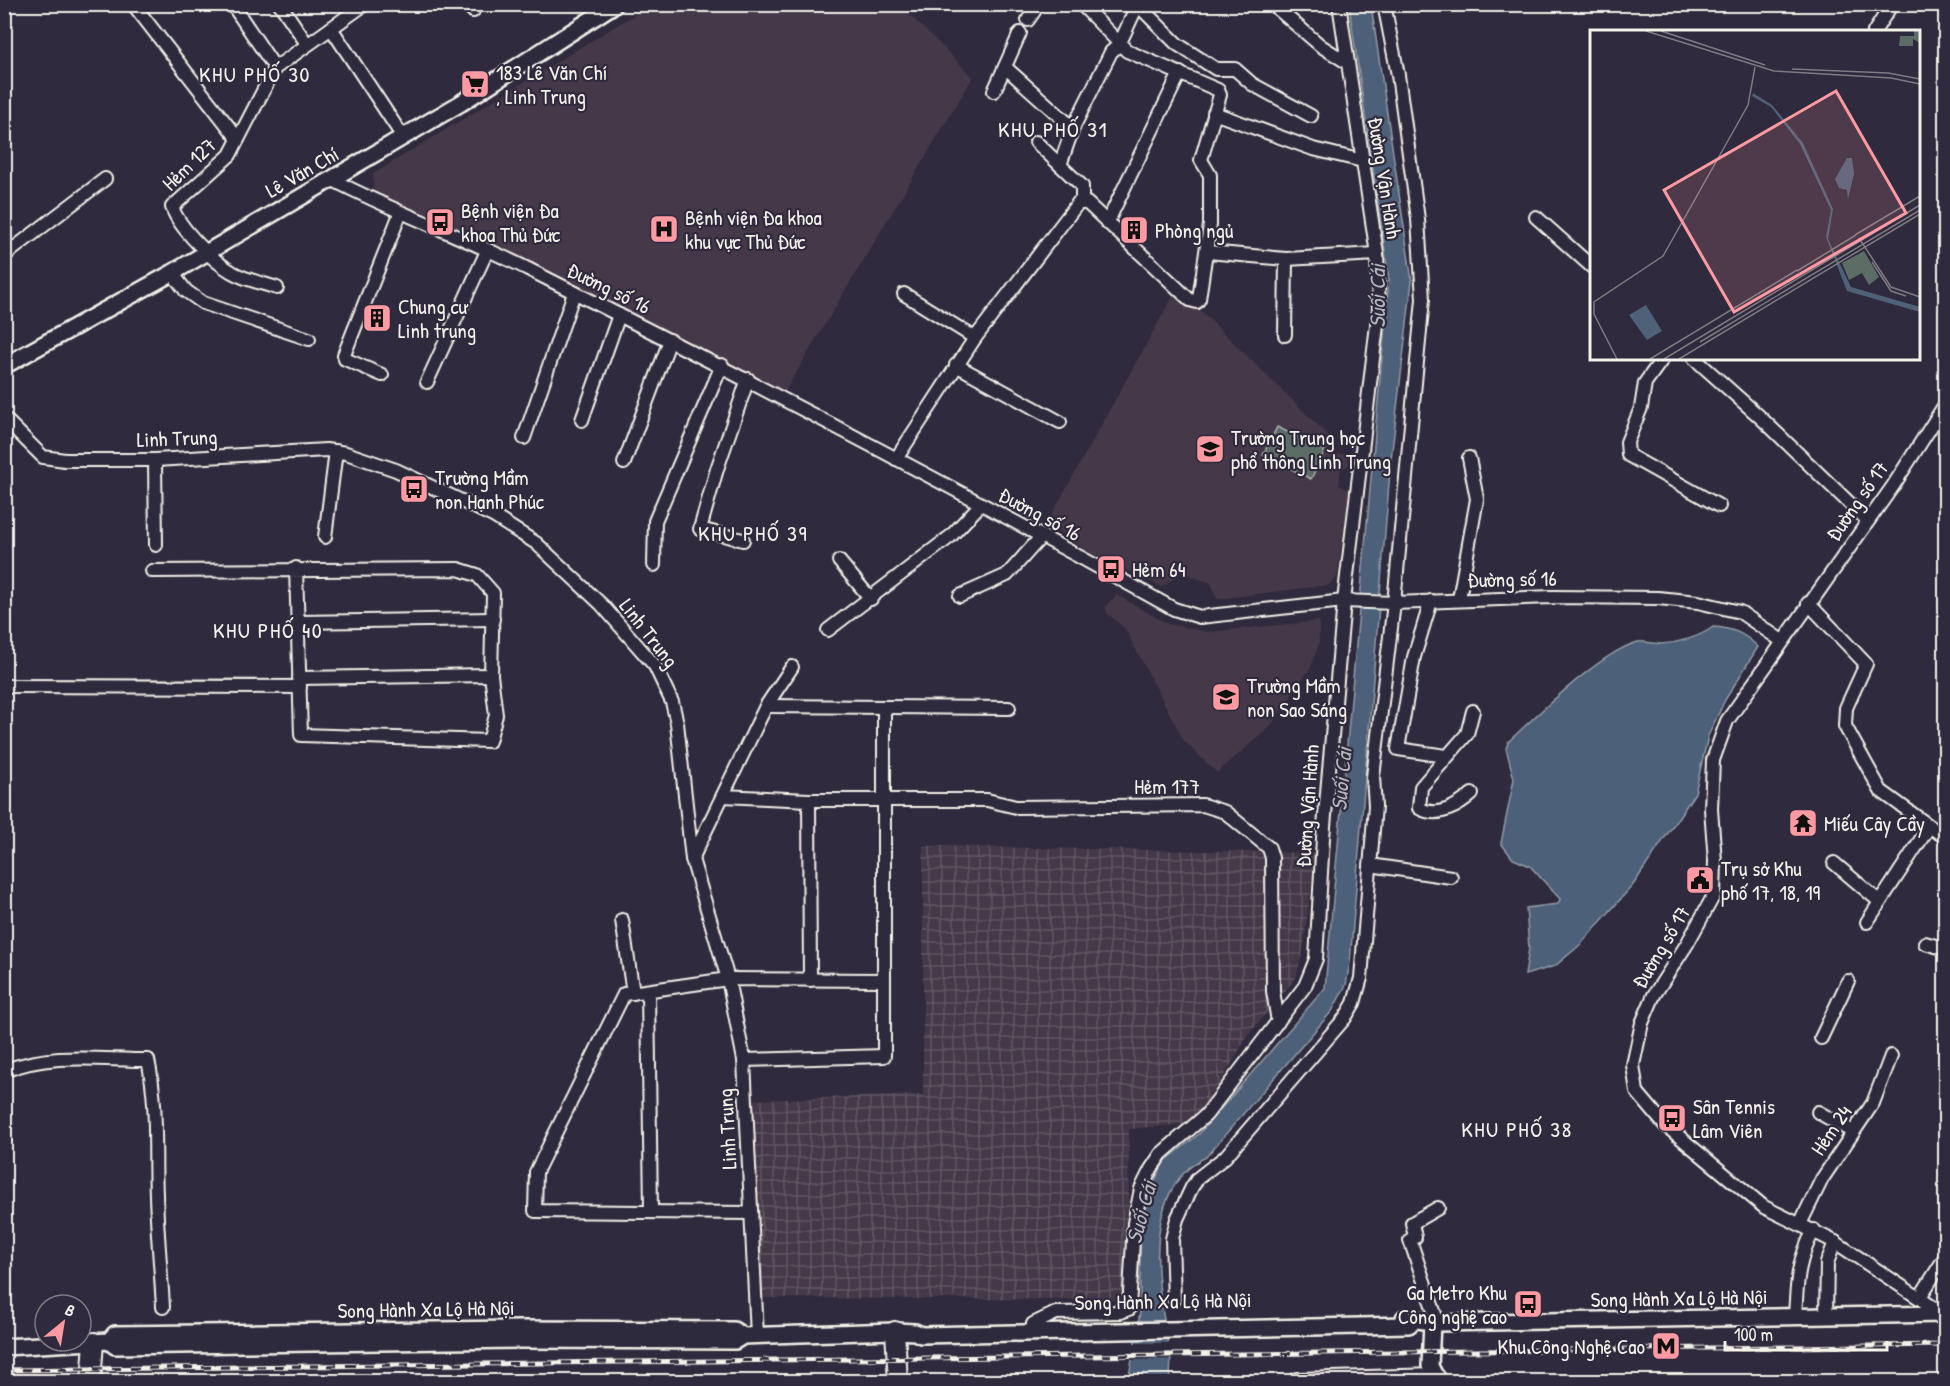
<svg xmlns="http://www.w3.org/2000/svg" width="1950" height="1386" viewBox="0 0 1950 1386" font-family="'Patrick Hand',sans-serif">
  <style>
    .built { fill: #443948 }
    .industrial { fill: url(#industrial-grid) }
    .garden { fill: #5c6d65; stroke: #a8afa6; stroke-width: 1.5 }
    .water { fill: #4e6179; stroke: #909ba5; stroke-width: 1.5 }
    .pier { fill: #2f2a3d }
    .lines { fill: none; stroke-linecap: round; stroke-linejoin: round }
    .minor-casing { stroke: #f4f1e8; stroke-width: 16 }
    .major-casing { stroke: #f4f1e8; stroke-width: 20 }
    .highway-casing { stroke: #f4f1e8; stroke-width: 22 }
    .minor { stroke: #2f2a3d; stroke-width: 12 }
    .major { stroke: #2f2a3d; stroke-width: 15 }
    .highway { stroke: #2f2a3d; stroke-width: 18 }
    .rail-casing { stroke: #f4f1e8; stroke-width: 5 }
    .rail { stroke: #2f2a3d; stroke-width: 3; stroke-dasharray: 9; stroke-linecap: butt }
    .labels { text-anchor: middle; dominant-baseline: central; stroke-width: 4.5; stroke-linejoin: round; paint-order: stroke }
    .poi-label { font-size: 21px; fill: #f4f1e8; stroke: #2f2a3d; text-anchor: start }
    .street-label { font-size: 21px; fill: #f4f1e8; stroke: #2f2a3d }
    .neighbourhood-label { font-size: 22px; letter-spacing: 1.5px; fill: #f4f1e8; stroke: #2f2a3d }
    .water-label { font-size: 22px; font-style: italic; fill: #b2b7bc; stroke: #2f2a3d }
    .inset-road { fill: none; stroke: #7e7a81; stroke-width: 1.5 }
    .view { fill: #ff9aa2; fill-opacity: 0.15; stroke: #ff9aa2; stroke-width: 3 }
    .inset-edge { fill: none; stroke: #f4f1e8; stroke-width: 3 }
  </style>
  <defs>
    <pattern id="industrial-grid" width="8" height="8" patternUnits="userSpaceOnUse" patternTransform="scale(1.5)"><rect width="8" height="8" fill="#443948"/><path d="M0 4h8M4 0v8" fill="none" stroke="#605662"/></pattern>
  </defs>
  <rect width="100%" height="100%" fill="#2f2a3d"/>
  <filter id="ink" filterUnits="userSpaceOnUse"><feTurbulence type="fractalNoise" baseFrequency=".0167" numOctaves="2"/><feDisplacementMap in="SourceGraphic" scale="12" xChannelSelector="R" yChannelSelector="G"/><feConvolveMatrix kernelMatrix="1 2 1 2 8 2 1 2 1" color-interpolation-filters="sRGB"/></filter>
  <g filter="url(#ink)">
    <!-- built -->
    <g class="built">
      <polygon points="650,5 900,5 973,77 784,393 374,196 373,174"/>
      <polygon points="1174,294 1199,309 1330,437 1328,445 1335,454 1348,454 1349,465 1341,469 1339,485 1349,490 1337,577 1329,585 1217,599 1211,583 1181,573 1162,587 1088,552 1047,523"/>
      <polygon points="1117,595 1168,624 1208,632 1319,621 1319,643 1311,667 1270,727 1217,773 1184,741 1125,629 1107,613 1105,606"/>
    </g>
    <!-- industrial -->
    <polygon class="industrial" points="923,846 1315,853 1303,951 1296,978 1248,1035 1197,1123 1129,1129 1128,1300 761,1298 753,1100 923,1095"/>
    <!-- garden -->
    <polygon class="garden" points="1277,427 1325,450 1311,479 1263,455"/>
    <!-- water -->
    <g class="water">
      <path d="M1349,5h22l41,276 -21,178 -41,503 -4,23 -14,26 -126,146c-56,27 -52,104 -43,157 4,23 11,44 6,67l-41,1 12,-70v-84l8,-31 10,-23 6,-12 35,-28 126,-146 64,-709z"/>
      <path d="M1713,627c19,1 31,6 45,20l-33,53 -17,36 -13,57 -62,92 -53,60 -25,21 -30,9 4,-27 -3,-40 32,-4 2,-5 -30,-33 -17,-7 -12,-16 13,-64 -8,-31 3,-7c28,-26 93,-90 129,-99 7,-1 15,2 23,2 17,-1 39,-7 52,-17z"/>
    </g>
    <!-- pier -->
    <polygon class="pier" points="1130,1343 1171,1343 1175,1359 1127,1360"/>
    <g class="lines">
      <!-- minor casing -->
      <g class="minor-casing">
        <g id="minor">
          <polyline points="133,4 238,139"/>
          <polyline points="232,4 275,68"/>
          <polyline points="280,4 307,44"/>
          <polyline points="468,4 473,11"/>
          <polyline points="1272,4 1321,46 1348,63"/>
          <polyline points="1138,5 1177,44 1216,69 1235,69 1252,84 1311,116"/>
          <polyline points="1028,20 1039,4"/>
          <polyline points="331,28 403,137"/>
          <polyline points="1874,32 1892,4"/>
          <polyline points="1005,67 1073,128"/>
          <polyline points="994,91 1020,33"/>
          <polyline points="1214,113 1313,149 1363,161"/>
          <polyline points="1036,142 1060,165"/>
          <path d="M331,179c65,34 134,58 199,91 217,109 432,221 644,339l26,8 144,-16 50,2 158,-6 106,1 40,4 42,10 42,29"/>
          <polyline points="1082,202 1082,186 1060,165 1073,128 1111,52 1119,45 1138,4"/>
          <polyline points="1536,217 1592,267"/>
          <polyline points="1107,223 1180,73"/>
          <polyline points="1208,252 1286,259 1377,254"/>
          <polyline points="4,256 105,179"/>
          <polyline points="172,273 186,291 203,303 309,339"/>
          <path d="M277,288c-14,-5 -32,-8 -45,-16 -19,-11 -53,-44 -60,-65l58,-52 45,-87 90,-64"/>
          <polyline points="904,294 975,338"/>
          <polyline points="1285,335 1286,259"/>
          <polyline points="1663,358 1645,383 1641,408 1627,442 1628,455 1719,506"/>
          <polyline points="1694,358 1760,417 1868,521"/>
          <polyline points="956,365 1060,422"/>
          <polyline points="382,375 345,359 344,355 400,214"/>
          <polyline points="427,382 487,251"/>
          <polyline points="4,418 43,457 65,460 155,460 326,450 346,453 396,470 493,516 536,543 602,605 655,666 672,702 677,723 692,859 728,979 744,1060 757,1336"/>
          <polyline points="582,420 619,315"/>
          <polyline points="524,438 574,293"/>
          <polyline points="896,459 975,338 1078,203 1087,203 1190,300 1197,302 1199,299 1210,225 1210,175 1201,160 1220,95 1218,90 1127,51 1081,4"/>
          <polyline points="155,460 156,545"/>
          <polyline points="624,463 670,340"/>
          <polyline points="325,537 336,451"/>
          <polyline points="743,540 700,529 717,469 748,379"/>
          <polyline points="839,561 871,599"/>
          <polyline points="654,565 655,521 722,365"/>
          <polyline points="152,571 458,569 477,575 493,593 491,675 496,715 489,741 301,735 296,568"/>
          <polyline points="960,596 1007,575 1041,537"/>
          <polyline points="1459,599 1477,499 1469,458"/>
          <polyline points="1431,601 1414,657 1398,749 1446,756"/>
          <polyline points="1808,603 1866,664 1846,708 1845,726 1881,791 1946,838"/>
          <polyline points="298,622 493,619"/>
          <polyline points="828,630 951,536 981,504"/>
          <polyline points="299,678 491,675"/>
          <polyline points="4,686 300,687"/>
          <polyline points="766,706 1009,708"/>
          <path d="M1472,794c-13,12 -35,25 -53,14l2,-21 46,-53 6,-23"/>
          <polyline points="723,796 809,800 987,800 1016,807 1203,805 1225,812 1269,848 1272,858 1273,991 1278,1022"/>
          <polyline points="809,800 810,980"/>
          <polyline points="692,859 766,706 792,667"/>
          <polyline points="1834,863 1880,902"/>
          <polyline points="1370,865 1451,877"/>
          <polyline points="622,920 633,993"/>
          <polyline points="1867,922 1929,827"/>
          <polyline points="1925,943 1946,949"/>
          <polyline points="648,991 651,1211"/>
          <polyline points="1821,1038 1848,981"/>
          <polyline points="744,1060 884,1056 884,709"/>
          <path d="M4,1071c47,-19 95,-11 144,-11 10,45 6,89 8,135 1,37 5,75 7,112"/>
          <polyline points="1818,1112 1853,1132"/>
          <polyline points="1438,1208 1412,1223 1415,1237 1410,1240 1438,1323"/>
          <polyline points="751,1213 535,1211 536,1172 624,994 728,979 883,980"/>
          <polyline points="1800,1224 1822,1179 1873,1103 1891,1056"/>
          <polyline points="1920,1297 1946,1256"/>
          <polyline points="1174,1300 1172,1239 1177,1219 1192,1187 1198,1178 1225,1157 1345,1018 1354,1003 1361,978 1375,806 1373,777 1394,603 1423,299 1418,219 1398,75 1384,4"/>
          <polyline points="1943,1314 1835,1242 1764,1207 1664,1124 1637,1092 1633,1065 1642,1023 1654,995 1687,944 1714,895 1715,861 1711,809 1713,760 1727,721 1893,486 1946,403"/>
          <polyline points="1826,1316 1827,1263 1835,1242"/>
          <path d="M1795,1317c2,-35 2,-56 19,-87"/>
          <polyline points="1033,1324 1056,1313 1121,1312 1129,1309 1134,1223 1141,1189 1151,1169 1161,1154 1206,1115 1305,986 1316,959 1323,838 1344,601 1379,308 1377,254 1339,4"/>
        </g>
      </g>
      <!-- major casing -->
      <g class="major-casing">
        <g id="major">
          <polyline points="4,366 172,273 461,103 615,4"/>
          <polyline points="1404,1318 1438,1323 1946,1314"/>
          <polyline points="1432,1323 1430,1366 1438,1382"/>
          <polyline points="109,1341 115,1346 520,1340 735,1341 743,1336 895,1331 915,1332 921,1335 1409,1325 1413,1321"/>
          <polyline points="4,1347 109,1341 115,1334 520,1329 734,1330 743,1336"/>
        </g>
      </g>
      <!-- highway casing -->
      <g class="highway-casing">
        <g id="highway">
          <polyline points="895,1331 898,1382"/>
          <polyline points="91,1382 94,1342"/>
          <polyline points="1297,1382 1436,1378"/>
        </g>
      </g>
      <!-- minor -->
      <use href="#minor" class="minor"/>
      <!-- major -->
      <use href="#major" class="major"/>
      <!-- highway -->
      <use href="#highway" class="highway"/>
      <!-- rail casing -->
      <g class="rail-casing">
        <polyline id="rail" points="4,1370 1946,1345"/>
      </g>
      <!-- rail -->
      <use href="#rail" class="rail"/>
    </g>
  </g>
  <!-- icons -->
  <defs>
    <g id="supermarket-square" transform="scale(1.5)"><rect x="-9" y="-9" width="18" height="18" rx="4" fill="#ff9aa2" stroke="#2f2a3d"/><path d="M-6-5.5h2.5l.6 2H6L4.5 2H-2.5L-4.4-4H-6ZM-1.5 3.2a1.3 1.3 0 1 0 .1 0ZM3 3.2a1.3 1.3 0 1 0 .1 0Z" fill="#111"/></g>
    <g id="bus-square" transform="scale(1.5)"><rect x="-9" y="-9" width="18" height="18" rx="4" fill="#ff9aa2" stroke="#2f2a3d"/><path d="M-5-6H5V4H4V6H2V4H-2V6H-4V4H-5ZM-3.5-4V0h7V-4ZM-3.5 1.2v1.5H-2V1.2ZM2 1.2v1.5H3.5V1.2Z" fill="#111"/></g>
    <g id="hospital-square" transform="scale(1.5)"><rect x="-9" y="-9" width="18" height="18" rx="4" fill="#ff9aa2" stroke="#2f2a3d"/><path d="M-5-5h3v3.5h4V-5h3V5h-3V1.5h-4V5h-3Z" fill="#111"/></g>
    <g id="building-square" transform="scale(1.5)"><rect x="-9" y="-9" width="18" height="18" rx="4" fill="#ff9aa2" stroke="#2f2a3d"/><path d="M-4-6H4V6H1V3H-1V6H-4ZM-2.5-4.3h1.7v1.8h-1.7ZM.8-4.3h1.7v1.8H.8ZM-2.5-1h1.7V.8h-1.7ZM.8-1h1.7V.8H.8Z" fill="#111"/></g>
    <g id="school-square" transform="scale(1.5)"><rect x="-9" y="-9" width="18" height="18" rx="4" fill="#ff9aa2" stroke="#2f2a3d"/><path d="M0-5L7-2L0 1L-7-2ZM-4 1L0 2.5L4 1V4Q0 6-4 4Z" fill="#111"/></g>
    <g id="temple-square" transform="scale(1.5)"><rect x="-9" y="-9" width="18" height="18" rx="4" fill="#ff9aa2" stroke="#2f2a3d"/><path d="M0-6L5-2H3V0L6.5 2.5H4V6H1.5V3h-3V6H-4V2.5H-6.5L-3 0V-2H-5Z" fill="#111"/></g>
    <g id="civic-square" transform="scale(1.5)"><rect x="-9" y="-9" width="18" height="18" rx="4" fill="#ff9aa2" stroke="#2f2a3d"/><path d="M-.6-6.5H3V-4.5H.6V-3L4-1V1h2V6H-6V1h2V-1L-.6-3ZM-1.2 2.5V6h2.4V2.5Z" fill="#111"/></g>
    <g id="metro-square" transform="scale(1.5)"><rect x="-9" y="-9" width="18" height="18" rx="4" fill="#ff9aa2" stroke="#2f2a3d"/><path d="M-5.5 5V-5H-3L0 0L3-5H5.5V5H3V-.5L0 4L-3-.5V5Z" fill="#111"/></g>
  </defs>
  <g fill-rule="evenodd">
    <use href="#supermarket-square" x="475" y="84"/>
    <use href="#bus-square" x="440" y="222"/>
    <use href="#hospital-square" x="664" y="229"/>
    <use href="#building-square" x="1134" y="230"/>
    <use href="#building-square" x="377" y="318"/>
    <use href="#school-square" x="1210" y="449"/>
    <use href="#bus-square" x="414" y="489"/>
    <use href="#bus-square" x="1111" y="569"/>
    <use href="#school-square" x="1226" y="697"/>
    <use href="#temple-square" x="1803" y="823"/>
    <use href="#civic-square" x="1700" y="880"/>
    <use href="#bus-square" x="1672" y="1118"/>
    <use href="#bus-square" x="1528" y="1304"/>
    <use href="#metro-square" x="1666" y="1346"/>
  </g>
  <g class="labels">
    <!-- poi labels -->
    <g class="poi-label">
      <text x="496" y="72">183 Lê Văn Chí<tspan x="496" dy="24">, Linh Trung</tspan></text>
      <text x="461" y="210">Bệnh viện Đa<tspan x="461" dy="24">khoa Thủ Đức</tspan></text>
      <text x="685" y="217">Bệnh viện Đa khoa<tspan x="685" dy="24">khu vực Thủ Đức</tspan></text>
      <text x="1155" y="230">Phòng ngủ</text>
      <text x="398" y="306">Chung cư<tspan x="398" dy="24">Linh trung</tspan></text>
      <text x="1231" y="437">Trường Trung học<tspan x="1231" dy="24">phổ thông Linh Trung</tspan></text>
      <text x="435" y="477">Trường Mầm<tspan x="435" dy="24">non Hạnh Phúc</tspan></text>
      <text x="1132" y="569">Hẻm 64</text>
      <text x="1247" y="685">Trường Mầm<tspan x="1247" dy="24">non Sao Sáng</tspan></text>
      <text x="1824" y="823">Miếu Cây Cầy</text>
      <text x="1721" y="868">Trụ sở Khu<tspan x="1721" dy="24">phố 17, 18, 19</tspan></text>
      <text x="1693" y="1106">Sân Tennis<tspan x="1693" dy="24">Lâm Viên</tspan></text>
      <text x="1507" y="1292" text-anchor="end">Ga Metro Khu<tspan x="1507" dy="24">Công nghệ cao</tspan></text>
      <text x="1645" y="1346" text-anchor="end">Khu Công Nghệ Cao</text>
    </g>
    <!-- street labels -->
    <g class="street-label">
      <text transform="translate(189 164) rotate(-44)">Hẻm 127</text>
      <text transform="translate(302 172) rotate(-30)">Lê Văn Chí</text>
      <text transform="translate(1385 178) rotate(81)">Đường Vận Hành</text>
      <text transform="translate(609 288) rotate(26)">Đường số 16</text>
      <text transform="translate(177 438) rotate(-2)">Linh Trung</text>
      <text transform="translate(1857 501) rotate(-55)">Đường số 17</text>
      <text transform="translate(1040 514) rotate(28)">Đường số 16</text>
      <text transform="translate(1512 579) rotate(-1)">Đường số 16</text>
      <text transform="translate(649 633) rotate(52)">Linh Trung</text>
      <text x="1167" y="786">Hẻm 177</text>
      <text transform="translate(1307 806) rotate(-86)">Đường Vận Hành</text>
      <text transform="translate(1661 947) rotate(-59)">Đường số 17</text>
      <text transform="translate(727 1129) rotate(-93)">Linh Trung</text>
      <text transform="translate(1831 1130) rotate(-56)">Hẻm 24</text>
      <text transform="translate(1679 1298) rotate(-1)">Song Hành Xa Lộ Hà Nội</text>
      <text transform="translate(1163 1301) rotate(-1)">Song Hành Xa Lộ Hà Nội</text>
      <text transform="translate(426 1309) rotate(-1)">Song Hành Xa Lộ Hà Nội</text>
    </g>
    <!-- neighbourhood labels -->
    <g class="neighbourhood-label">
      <text x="255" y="74">KHU PHỐ 30</text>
      <text x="1053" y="129">KHU PHỐ 31</text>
      <text x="753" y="533">KHU PHỐ 39</text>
      <text x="268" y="630">KHU PHỐ 40</text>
      <text x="1517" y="1129">KHU PHỐ 38</text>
    </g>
    <!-- water labels -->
    <g class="water-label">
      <text transform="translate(1377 296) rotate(-90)">Suối Cái</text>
      <text transform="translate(1341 779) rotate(-85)">Suối Cái</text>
      <text transform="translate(1141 1212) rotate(-75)">Suối Cái</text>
    </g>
  </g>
  <!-- overview -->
  <g transform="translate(1590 30)">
    <rect width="330" height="330" fill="#2f2a3d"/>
    <path d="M274,221l15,26 -10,8 -7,-12 -13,7 -7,-17z" fill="#5c6d65"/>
    <path d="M324,1h6v12l-7,-4v7h-14l1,-10h14z" fill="#5c6d65"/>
    <path d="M163,63l19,12 31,38 30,66 -5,30 23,48 69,20v5l-73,-21 -21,-54 5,-27 -31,-66 -29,-37 -19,-11zM257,128h5l2,16 -6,25 -1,-9 -8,-2 -4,-9zM56,275l16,26 -15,9 -18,-25z" fill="#4e6179"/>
    <path class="inset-road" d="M56,1l128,40 117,7 29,6M71,1l104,34M202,39l96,4 32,6M265,205l65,-39M269,208l32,49 29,10M282,232l19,29 15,5M207,241l59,-36M110,312l220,-132M27,329l-23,-45v-12l69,-46 85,-151 7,-38M60,329l147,-89M74,329l256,-154M89,329l241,-145"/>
    <path class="view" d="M246,61l70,122 -172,99 -70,-122z"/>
    <rect width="330" height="330" class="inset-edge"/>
  </g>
  <!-- margin -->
  <rect width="1950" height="1386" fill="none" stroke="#2f2a3d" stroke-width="24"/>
  <rect x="12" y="12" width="1926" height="1362" fill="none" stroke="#f4f1e8" stroke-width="2" filter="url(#ink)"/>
  <!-- north arrow -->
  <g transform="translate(63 1323) rotate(30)"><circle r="28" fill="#2f2a3d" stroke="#7e7a81" stroke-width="1.5"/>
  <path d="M0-4.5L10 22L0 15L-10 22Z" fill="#ff9aa2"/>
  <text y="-9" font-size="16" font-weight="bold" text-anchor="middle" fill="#f4f1e8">B</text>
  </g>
  <!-- scale -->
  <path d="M1725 1341v9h162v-9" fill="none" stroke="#f4f1e8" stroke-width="3"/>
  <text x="1734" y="1341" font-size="18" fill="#f4f1e8" stroke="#2f2a3d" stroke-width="4.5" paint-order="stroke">100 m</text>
</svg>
